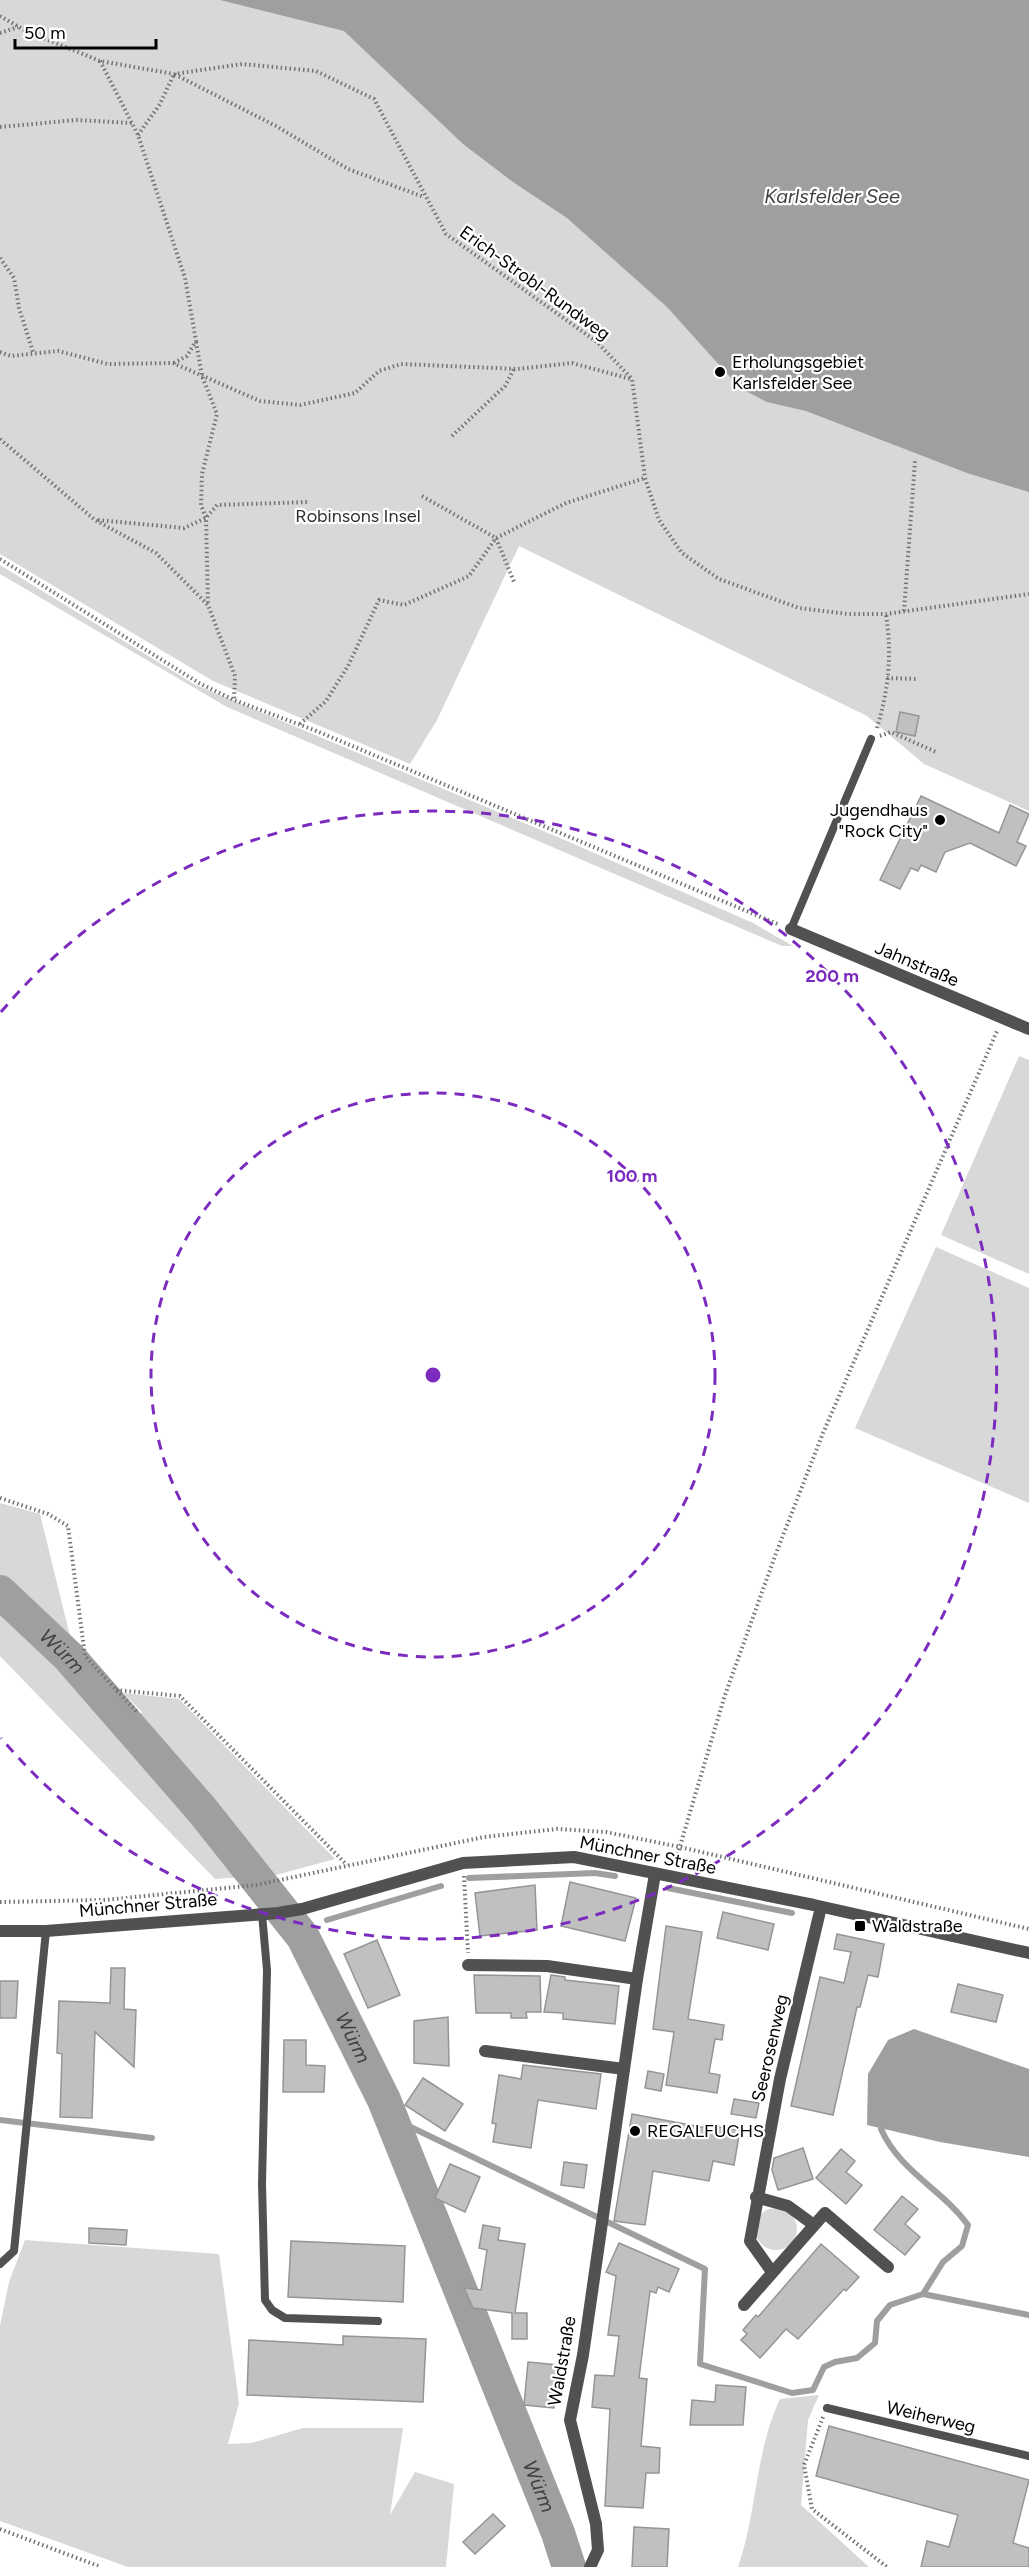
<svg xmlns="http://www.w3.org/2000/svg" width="1029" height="2567" viewBox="0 0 1029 2567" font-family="Figtree,sans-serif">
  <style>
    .green { fill: #d8d8d8 }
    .water { fill: #9f9f9f }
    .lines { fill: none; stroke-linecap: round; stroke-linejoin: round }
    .stream { stroke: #9f9f9f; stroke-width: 6 }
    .river { stroke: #9f9f9f; stroke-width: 34 }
    .building { fill: #c0c0c0; stroke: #959595; stroke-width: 1.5 }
    .path { stroke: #737373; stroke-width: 4; stroke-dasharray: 1.5 3; stroke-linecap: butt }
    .lane { stroke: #515151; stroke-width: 8 }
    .street { stroke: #515151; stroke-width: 12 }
    .ring { fill: none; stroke: #7b2cbf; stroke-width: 3; stroke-dasharray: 10 8 }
    .poi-dot { fill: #000; stroke: #fff; stroke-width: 2 }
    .labels { text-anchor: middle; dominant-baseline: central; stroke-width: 4.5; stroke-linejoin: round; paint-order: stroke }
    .street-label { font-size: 18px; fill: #000; stroke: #fff }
    .poi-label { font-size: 18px; fill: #000; stroke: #fff; text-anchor: start }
    .park-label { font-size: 18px; fill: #2f2f2f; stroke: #fff }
    .water-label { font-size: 20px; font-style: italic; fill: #404040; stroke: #fff }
    .centre { fill: #7b2cbf; stroke: #fff; stroke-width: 3 }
    .ring-label { font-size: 18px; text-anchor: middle; font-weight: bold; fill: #7b2cbf; stroke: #fff; stroke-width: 4.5; stroke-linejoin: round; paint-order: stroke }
  </style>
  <rect width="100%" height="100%" fill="#fff"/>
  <!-- green -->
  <g class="green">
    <polygon points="0,0 1029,0 1029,811 924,764 867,716 519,546 437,720 410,764 213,681 0,554"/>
    <polygon points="0,565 194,684 567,841 753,923 793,946 782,946 227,707 0,574"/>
    <polygon points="1019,1056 1029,1060 1029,1274 941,1235"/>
    <polygon points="936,1247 1029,1288 1029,1503 855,1428"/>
    <polygon points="0,1503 40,1514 70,1636 81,1658 137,1718 142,1712 123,1693 179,1699 335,1859 276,1875 215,1879 0,1656"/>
    <circle cx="776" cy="2229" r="21"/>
    <polygon points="25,2240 219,2254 239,2403 228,2444 251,2443 303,2428 403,2428 390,2515 415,2472 454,2484 446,2567 128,2567 0,2521 0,2326 9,2282"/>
    <path d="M819,2395l-11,25 -7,85 68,62h-131c19,-55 17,-115 42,-168z"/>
  </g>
  <!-- water -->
  <g class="water">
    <polygon points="220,0 1029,0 1029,492 967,473 806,411 767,402 740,388 667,307 567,218 513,182 463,144 344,31"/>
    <polygon points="914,2029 1029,2069 1029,2157 940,2142 867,2125 868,2074 888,2040"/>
  </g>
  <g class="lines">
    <!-- stream -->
    <g class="stream">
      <polyline points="469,1878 595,1873 615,1876"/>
      <polyline points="668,1888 792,1913"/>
      <polyline points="327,1920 441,1886"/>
      <polyline points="292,1924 301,1923"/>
      <polyline points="392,2118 705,2269 700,2364 792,2393 813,2390 824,2367 835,2362 857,2358 875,2343 877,2321 890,2305 923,2294 1029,2315"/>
      <polyline points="0,2120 152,2138"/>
      <path d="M881,2129c19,43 61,60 87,96l-6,21 -19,16 -20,32"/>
    </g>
    <!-- river -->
    <path class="river" id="s1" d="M0,1592l69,65 133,153 101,127 81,163 174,433 11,34"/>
  </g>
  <!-- building -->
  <g class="building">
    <polygon points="900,712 919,716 915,736 896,732"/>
    <polygon points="921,796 999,833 1010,805 1029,814 1017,842 1026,846 1016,866 970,843 945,852 936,872 921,865 918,871 911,868 900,889 880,880"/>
    <polygon points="570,1882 636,1898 625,1941 561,1926"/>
    <polygon points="535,1885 537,1930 480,1936 475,1893"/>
    <polygon points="723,1912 774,1924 768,1950 717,1938"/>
    <polygon points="666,1926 702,1932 688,2019 724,2025 722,2040 715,2039 709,2073 720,2075 717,2093 666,2085 674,2032 653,2029"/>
    <polygon points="837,1934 884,1944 878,1977 868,1975 860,2007 857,2007 833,2115 791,2106 820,1977 844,1983 851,1952 834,1949"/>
    <polygon points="377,1940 400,1995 368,2008 344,1954"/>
    <polygon points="111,1968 125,1968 124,2009 136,2010 134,2067 95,2032 92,2118 60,2117 62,2054 57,2053 59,2001 110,2003"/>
    <polygon points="474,1975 540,1976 541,2012 526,2012 527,2018 511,2018 511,2013 476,2013"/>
    <polygon points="551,1975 565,1977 565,1980 619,1986 615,2024 563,2019 563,2013 544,2012"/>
    <polygon points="0,1981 18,1981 16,2018 0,2018"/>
    <polygon points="958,1984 1003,1995 996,2022 951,2012"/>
    <polygon points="448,2017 449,2066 414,2063 414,2021"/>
    <polygon points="284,2040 306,2040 306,2065 325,2066 324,2092 283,2092"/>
    <polygon points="523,2065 601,2074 596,2109 538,2100 531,2148 493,2142 496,2124 492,2123 499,2075 521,2079"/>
    <polygon points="648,2071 664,2074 661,2091 645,2088"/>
    <polygon points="423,2078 463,2104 445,2131 405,2105"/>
    <polygon points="734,2099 759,2103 756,2118 731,2114"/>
    <polygon points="632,2114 717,2130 717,2127 740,2130 734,2165 713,2161 709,2181 653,2171 645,2225 614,2221"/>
    <polygon points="803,2148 813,2179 778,2190 772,2170 774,2158"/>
    <polygon points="841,2149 855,2161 846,2172 862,2185 846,2204 816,2178"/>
    <polygon points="564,2162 587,2165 584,2188 561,2185"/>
    <polygon points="450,2164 480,2177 465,2212 435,2198"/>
    <polygon points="902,2196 918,2209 905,2224 920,2237 905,2255 874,2230"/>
    <polygon points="483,2225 500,2228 498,2240 525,2244 515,2313 527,2313 527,2339 512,2339 512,2313 473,2308 464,2288 481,2290 487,2250 479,2248"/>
    <polygon points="89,2228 127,2230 126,2245 89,2243"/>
    <polygon points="291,2241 405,2246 403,2302 288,2297"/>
    <polygon points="619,2243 679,2269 669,2292 658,2287 656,2293 650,2291 639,2378 647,2379 641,2446 660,2448 659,2473 646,2473 643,2508 605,2506 610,2409 592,2407 595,2375 614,2376 619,2336 608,2335 616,2276 606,2272"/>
    <polygon points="821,2244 859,2277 846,2291 844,2289 798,2339 786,2329 760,2358 741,2340 747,2334 743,2330 756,2315 758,2317"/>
    <polygon points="343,2336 426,2339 423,2402 247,2395 249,2340 343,2345"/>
    <polygon points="528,2362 558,2365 554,2408 524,2405"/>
    <polygon points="716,2385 746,2387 743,2425 690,2425 692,2400 715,2402"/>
    <polygon points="829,2426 1029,2480 1013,2543 1029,2548 1029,2567 921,2567 927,2541 949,2547 958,2515 816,2476"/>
    <polygon points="493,2514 505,2526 475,2554 463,2542"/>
    <polygon points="634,2527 669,2529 667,2567 632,2567"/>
  </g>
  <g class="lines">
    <!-- path -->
    <g class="path">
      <polyline points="0,16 26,31 100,61 174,74 242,64 316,71 374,99 446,234 597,342 632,379 645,478 659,520 682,553 719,579 799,608 848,614 886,614 1029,594"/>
      <polyline points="0,33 18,27"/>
      <polyline points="100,61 138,135 185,278 196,341 187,356 174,363"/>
      <polyline points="0,127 76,120 132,123"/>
      <polyline points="138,135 160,104 174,74 276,126 348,169 424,197"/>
      <polyline points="0,258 14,278 19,308 33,352"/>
      <polyline points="196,342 202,376 217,414 202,474 201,505 206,518 208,604"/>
      <polyline points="0,352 11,356 58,351 108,364 173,363 260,401 300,405 355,393 379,371 401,364 518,369 572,363 631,379"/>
      <polyline points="452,436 505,386 514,369"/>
      <polyline points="0,439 95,520 156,553 208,605 235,676 234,700"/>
      <polyline points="422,496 496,538 514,582"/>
      <polyline points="98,520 184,528 206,518 217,505 308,502"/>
      <polyline points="0,559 199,683 234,700 314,730 780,925"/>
      <polyline points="904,611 915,461"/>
      <polyline points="887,678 917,679"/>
      <polyline points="300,724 326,701 348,666 379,600 404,605 469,576 496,538 566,503 645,478"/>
      <path d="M877,728c12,-40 15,-73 9,-114"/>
      <polyline points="880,736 891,732 936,752"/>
      <polyline points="0,1498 48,1514 68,1526 85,1656 138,1713"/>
      <polyline points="116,1690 180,1696 347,1865"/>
      <polyline points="675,1863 724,1698 775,1556 823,1433 997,1031"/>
      <polyline points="464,1876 468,1953"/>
      <polyline points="0,1902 105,1900 256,1885 484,1837 557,1829 606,1832 680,1847 1029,1929"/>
      <polyline points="823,2417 804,2465 812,2509 887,2567"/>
      <polyline points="0,2529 101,2567"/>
    </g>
    <!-- lane -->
    <g class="lane">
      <polyline points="791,929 871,739"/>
      <polyline points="262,1914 267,1970 262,2184 265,2300 272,2310 285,2318 378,2321"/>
      <polyline points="0,2264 14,2251 46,1931"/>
      <polyline points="827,2408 1029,2456"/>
    </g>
    <!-- street -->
    <g class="street">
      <polyline points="791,929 1029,1029"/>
      <polyline points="0,1931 46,1931 278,1913 302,1909 463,1863 574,1857 814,1905 1029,1953"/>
      <polyline points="468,1965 547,1966 637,1979"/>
      <polyline points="485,2051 624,2069"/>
      <polyline points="756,2197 788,2206 814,2225"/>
      <polyline points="772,2272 750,2241 780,2079 821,1907"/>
      <polyline points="744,2305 825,2213 888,2267"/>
      <polyline points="590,2567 598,2550 596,2524 570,2420 583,2355 637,1979 655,1874"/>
    </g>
  </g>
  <!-- distance rings -->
  <g class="ring">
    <circle cx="433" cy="1375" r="282"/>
    <path d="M1 1012A564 564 0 1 1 1 1738"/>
  </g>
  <!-- markers -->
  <g class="poi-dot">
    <circle cx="720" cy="372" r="6"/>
    <circle cx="940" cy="820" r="6"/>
    <rect x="854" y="1920" width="12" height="12" rx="3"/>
    <circle cx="635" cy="2131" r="6"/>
  </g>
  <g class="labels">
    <!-- street labels -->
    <g class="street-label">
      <text transform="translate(535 283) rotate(36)">Erich-Strobl-Rundweg</text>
      <text transform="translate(917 964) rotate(23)">Jahnstraße</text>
      <text transform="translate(648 1855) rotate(11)">Münchner Straße</text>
      <text transform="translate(148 1905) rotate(-5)">Münchner Straße</text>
      <text transform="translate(770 2048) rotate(-77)">Seerosenweg</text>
      <text transform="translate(562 2361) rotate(-80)">Waldstraße</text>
      <text transform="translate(931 2417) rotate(13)">Weiherweg</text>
    </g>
    <!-- poi labels -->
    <g class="poi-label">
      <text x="732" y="362">Erholungsgebiet<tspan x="732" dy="21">Karlsfelder See</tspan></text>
      <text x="928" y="810" text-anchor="end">Jugendhaus<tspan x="928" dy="21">"Rock City"</tspan></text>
      <text x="872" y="1926">Waldstraße</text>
      <text x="647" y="2131">REGALFUCHS</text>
    </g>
    <!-- park labels -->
    <g class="park-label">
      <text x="358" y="516">Robinsons Insel</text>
    </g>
    <!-- water labels -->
    <g class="water-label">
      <text x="832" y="196">Karlsfelder See</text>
      <text stroke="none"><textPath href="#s1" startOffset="86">Würm</textPath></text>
      <text stroke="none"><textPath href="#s1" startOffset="572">Würm</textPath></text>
      <text stroke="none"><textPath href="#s1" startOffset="1058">Würm</textPath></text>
    </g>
  </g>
  <circle cx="433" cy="1375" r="9" class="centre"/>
  <g class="ring-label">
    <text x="832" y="982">200 m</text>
    <text x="632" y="1182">100 m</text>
  </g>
  <!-- scale -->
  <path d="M15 39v9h141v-9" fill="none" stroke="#000000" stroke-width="3"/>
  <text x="24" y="39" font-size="18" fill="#000000" stroke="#ffffff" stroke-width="4.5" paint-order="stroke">50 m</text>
</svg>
